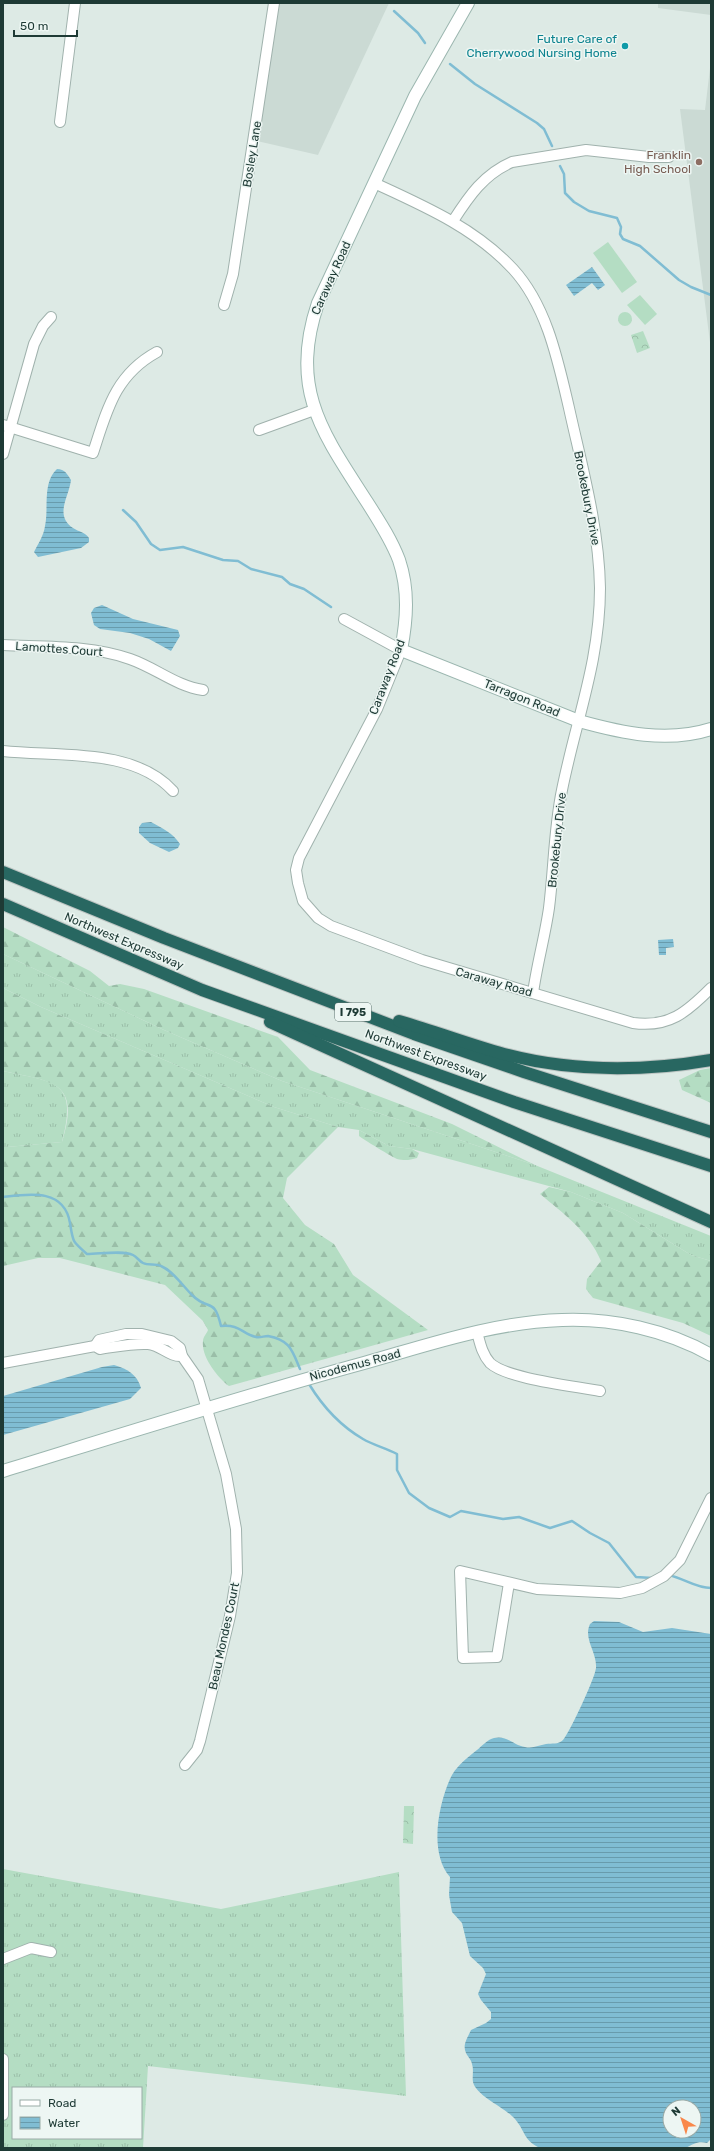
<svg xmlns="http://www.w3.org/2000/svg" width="714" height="2151" viewBox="0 0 714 2151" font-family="Rubik,sans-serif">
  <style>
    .built { fill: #cbdad4 }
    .grass { fill: url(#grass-tufts); fill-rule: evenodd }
    .forest { fill: url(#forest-firs) }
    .park { fill: url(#park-crowns) }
    .pitch { fill: #b4ddc3 }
    .water { fill: url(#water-rules); fill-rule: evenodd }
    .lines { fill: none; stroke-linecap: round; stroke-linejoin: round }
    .stream { stroke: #80bdd3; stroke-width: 2.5 }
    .street-casing { stroke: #a0b2ad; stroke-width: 12 }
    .secondary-casing { stroke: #9bb6af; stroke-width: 14 }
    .highway-casing { stroke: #bcc4c2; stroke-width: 14 }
    .street { stroke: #fff; stroke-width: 10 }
    .secondary { stroke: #fff; stroke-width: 12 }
    .highway { stroke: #286761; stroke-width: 12 }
    .culture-dot { fill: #0f9aa8; stroke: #edf6f3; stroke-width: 1.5 }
    .education-dot { fill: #8d6e63; stroke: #edf6f3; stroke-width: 1.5 }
    .labels { text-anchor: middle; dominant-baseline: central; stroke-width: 3; stroke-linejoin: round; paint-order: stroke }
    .shield { fill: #edf6f3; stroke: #5c726e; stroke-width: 1 }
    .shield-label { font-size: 11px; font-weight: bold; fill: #1e3a35 }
    .culture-label { font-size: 12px; fill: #0d838f; stroke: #edf6f3; text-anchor: end }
    .street-label { font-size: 12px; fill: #1e3a35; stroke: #edf6f3 }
    .education-label { font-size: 12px; fill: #785e54; stroke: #edf6f3; text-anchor: end }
  </style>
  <defs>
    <pattern id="grass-tufts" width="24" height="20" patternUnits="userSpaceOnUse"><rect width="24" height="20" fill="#b4ddc3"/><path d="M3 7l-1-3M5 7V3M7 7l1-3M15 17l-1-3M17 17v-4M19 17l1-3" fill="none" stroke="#9abea8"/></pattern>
    <pattern id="forest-firs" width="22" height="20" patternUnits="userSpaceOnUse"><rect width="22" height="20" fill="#b4ddc3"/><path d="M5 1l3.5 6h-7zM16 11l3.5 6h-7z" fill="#9abea8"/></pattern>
    <pattern id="park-crowns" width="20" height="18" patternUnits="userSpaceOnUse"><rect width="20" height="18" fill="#b4ddc3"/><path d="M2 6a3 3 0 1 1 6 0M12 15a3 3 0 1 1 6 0" fill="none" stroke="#9abea8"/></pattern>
    <pattern id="water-rules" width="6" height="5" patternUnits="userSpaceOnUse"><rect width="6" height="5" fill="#80bdd3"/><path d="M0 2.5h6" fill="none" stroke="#689bac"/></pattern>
  </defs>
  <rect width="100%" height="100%" fill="#ddeae5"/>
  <!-- built -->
  <g class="built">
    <polygon points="276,3 389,3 318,155 257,141"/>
    <polygon points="658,3 711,3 711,15 658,8"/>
    <polygon points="711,60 711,350 680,109 705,110"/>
  </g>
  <!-- grass -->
  <g class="grass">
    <polygon points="3,954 164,1030 282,1081 535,1165 711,1236 711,1261 691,1255 623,1213 571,1192 412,1149 389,1146 359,1130 338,1127 274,1107 41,1007 3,988"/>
    <path d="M3,1071c50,11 76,8 59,71l-55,5 -4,-1z"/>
    <path d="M3,1869l218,40 178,-37 7,224 -258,-30 -5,82h-140zM13,2088h128v50h-128z"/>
  </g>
  <!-- forest -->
  <g class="forest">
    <polygon points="3,927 90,971 109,986 120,984 144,989 278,1037 310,1070 452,1124 535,1165 282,1081 164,1030 3,954"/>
    <path d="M3,988l38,19 233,100 64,20 -51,51 -4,20 22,27 29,19 19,31 75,55 -199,56c-12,-9 -28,-30 -26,-45 0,-4 4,-8 5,-11l-5,-9 -38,-36 -105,-27h-22l-35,8v-120l4,1 55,-5c19,-62 -10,-60 -59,-71z"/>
    <polygon points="711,1068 711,1103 682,1090 679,1080 700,1070"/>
    <path d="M359,1130l30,16 23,3 7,4 -2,5c-7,2 -12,3 -20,1 -3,-1 -36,-21 -38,-23z"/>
    <path d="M549,1187l22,5 52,21 68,42 20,6v75l-28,-13 -90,-25 -7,-9 1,-10 14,-18c-12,-29 -38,-48 -61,-67z"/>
  </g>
  <!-- park -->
  <g class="park">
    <circle cx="625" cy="319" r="7"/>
    <polygon points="643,331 650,348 637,353 631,335"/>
    <polygon points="404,1806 414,1806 413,1844 403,1843"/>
  </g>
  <!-- pitch -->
  <g class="pitch">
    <polygon points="608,242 637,282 622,293 593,253"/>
    <polygon points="640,295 657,314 645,325 627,305"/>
  </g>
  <!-- water -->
  <g class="water">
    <polygon points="592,267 605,285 598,290 592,283 574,296 566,285"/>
    <path d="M57,469c8,0 10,5 14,11 -2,17 -17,35 2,48 6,4 12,4 16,10v4l-8,6 -43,9 -4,-5c4,-8 10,-17 11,-26 4,-18 -3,-43 12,-57z"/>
    <polygon points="102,605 133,619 178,630 180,636 171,651 149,639 130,633 100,629 94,625 91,613 94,608"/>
    <path d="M151,822c11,6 22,11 29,22l-2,4 -9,4 -19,-9 -11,-10v-6l3,-4z"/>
    <polygon points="673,939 674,947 666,948 666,955 659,955 658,940"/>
    <path d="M114,1365c13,4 23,9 27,23l-11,11 -127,36v-39l99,-29z"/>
    <path d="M594,1621l25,1 24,10 29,-4 39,6v505l-4,4c-9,-2 -14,1 -21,5h-146c-17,-8 -14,-16 -25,-29 -9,-11 -39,-23 -42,-37 -1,-6 1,-12 -1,-18 -1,-5 -4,-7 -6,-11 -4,-8 2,-16 5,-23l15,-7 5,-4v-7l-10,-12 -3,-6 8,-20 -3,-6 -13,-12 -8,-33 -10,-11 -3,-17 1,-18c-21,-24 -12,-71 0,-98 5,-12 17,-21 27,-29 5,-4 11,-11 17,-12 13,-3 19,7 31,9 8,2 14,-2 21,-3 6,-1 12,1 17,-4 7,-8 32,-62 33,-72 1,-16 -13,-29 -6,-44zM670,2107h24v24h-24z"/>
  </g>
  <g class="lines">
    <!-- stream -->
    <g class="stream">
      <polyline points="394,11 418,33 425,43"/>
      <polyline points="450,64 475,84 537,123 544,129 552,146"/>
      <polyline points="560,166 564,174 565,193 574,202 589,211 617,218 621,227 620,234 623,239 640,246 679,280 691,287 711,295"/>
      <polyline points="123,510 136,522 151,544 160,550 183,547 223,560 238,561 251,569 282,577 290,584 304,589 331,607"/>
      <path d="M3,1197c26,-3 61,-9 67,26 3,19 2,18 17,31 13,0 36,-4 46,1 4,2 6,6 10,8 6,3 12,0 18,3 12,5 21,19 31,29 17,17 22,1 29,31 19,-2 21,8 35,11 4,1 8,-1 12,-1 22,4 24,14 32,33"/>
      <path d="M309,1384c14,23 30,41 54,55 10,6 23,9 34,15v16l12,23 20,15 21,9 11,-6 42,8 16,-2 31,11 22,-7 18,12 19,10 27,34 16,1"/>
      <path d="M668,1575c16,3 27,13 43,13"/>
    </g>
    <!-- street casing -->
    <g class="street-casing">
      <g id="street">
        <polyline points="60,122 75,3"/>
        <path d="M374,183c50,23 101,45 139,86 34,37 45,92 56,139 13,59 30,119 31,180 0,73 -24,132 -38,202 -8,38 -8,78 -13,118 -4,28 -12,56 -16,85"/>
        <path d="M453,221c16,-25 31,-47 59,-59l74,-12 63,7h20"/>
        <polyline points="224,305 233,274 274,3"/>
        <path d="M3,425l90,28c14,-43 22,-78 64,-101"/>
        <polyline points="259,430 314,410"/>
        <polyline points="3,454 34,344 43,326 51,317"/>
        <path d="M344,619l57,31 -24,59 -78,149 -3,12 2,13 5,18 15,17 13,8 91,34 211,63c36,5 54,-11 78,-35"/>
        <path d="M3,645c42,2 88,0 127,14 26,9 46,27 73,31"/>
        <path d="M3,751c54,6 130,-4 170,40"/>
        <path d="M477,1332c3,11 5,22 13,31 17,16 85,23 110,28"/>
        <polyline points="95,1346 99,1340 126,1334 142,1334 171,1341 180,1348 182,1356 198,1379 226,1474 236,1529 237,1573 230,1616 200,1741 197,1750 185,1765"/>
        <path d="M3,1363l92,-17 5,3c15,-2 32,-6 48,-5 13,1 21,13 34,12"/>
        <polyline points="509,1583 497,1657 463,1658 460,1571 537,1589 620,1593 642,1588 664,1576 680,1560 711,1498"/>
        <polyline points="3,1959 31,1948 51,1952"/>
        <polyline points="3,2059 3,2115"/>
      </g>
    </g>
    <!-- secondary casing -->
    <g class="secondary-casing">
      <g id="secondary">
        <path d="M468,3l-53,93 -97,207c-29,86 4,129 49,199 12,19 24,37 32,58 10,30 8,59 2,90l178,71c43,12 88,22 132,8"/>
        <path d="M3,1471c120,-37 240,-75 361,-108 64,-18 130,-41 198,-43 50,-2 105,10 149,35"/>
      </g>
    </g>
    <!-- highway casing -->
    <g class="highway-casing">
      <g id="highway">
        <polyline points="3,872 164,938 414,1034 524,1072 711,1132"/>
        <polyline points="3,904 202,990 514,1102 711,1166"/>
        <path d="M399,1021c35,10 69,23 105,33 68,18 137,18 207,6"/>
        <polyline points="270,1022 711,1222"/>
      </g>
    </g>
    <!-- street -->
    <use href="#street" class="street"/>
    <!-- secondary -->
    <use href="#secondary" class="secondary"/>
    <!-- highway -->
    <use href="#highway" class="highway"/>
  </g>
  <!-- markers -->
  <circle class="culture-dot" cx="625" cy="46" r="4"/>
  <circle class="education-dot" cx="699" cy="162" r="4"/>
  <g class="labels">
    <!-- shield labels -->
    <rect class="shield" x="335" y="1003" width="36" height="18" rx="3"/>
    <g class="shield-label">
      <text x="353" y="1012">I 795</text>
    </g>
    <!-- culture labels -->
    <g class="culture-label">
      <text x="617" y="39">Future Care of<tspan x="617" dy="14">Cherrywood Nursing Home</tspan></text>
    </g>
    <!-- street labels -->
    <g class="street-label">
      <text transform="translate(252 154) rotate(-81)">Bosley Lane</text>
      <text transform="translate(331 278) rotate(-66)">Caraway Road</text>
      <text transform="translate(587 498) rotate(79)">Brookebury Drive</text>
      <text transform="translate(59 649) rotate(4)">Lamottes Court</text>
      <text transform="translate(387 677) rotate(-69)">Caraway Road</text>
      <text transform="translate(522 698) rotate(22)">Tarragon Road</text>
      <text transform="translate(557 840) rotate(-84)">Brookebury Drive</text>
      <text transform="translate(124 941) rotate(23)">Northwest Expressway</text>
      <text transform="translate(494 982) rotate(16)">Caraway Road</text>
      <text transform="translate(426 1055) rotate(20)">Northwest Expressway</text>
      <text transform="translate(355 1365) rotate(-15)">Nicodemus Road</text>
      <text transform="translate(224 1636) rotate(-78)">Beau Mondes Court</text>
    </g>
    <!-- education labels -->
    <g class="education-label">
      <text x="691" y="155">Franklin<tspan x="691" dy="14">High School</tspan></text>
    </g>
  </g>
  <!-- border -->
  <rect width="714" height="2151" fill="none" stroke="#1e3a35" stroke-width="8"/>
  <!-- legend -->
  <rect x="12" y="2087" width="130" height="52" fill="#edf6f3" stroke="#9aaba7"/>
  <rect x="20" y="2100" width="20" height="6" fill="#ffffff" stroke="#9aaba7"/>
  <text x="48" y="2107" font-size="12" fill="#1e3a35">Road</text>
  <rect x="20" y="2117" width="20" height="12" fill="url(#water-rules)" stroke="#9aaba7"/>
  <text x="48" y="2127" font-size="12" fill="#1e3a35">Water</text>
  <!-- north arrow -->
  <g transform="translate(682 2119) rotate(321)"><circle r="19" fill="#edf6f3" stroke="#9aaba7"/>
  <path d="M0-3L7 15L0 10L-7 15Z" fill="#f9884b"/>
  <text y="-6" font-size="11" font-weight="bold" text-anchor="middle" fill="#1e3a35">N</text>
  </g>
  <!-- scale -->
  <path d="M14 30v6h63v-6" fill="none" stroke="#1e3a35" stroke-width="2"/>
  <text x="20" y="30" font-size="12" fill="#1e3a35" stroke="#edf6f3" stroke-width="3" paint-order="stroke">50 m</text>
</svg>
